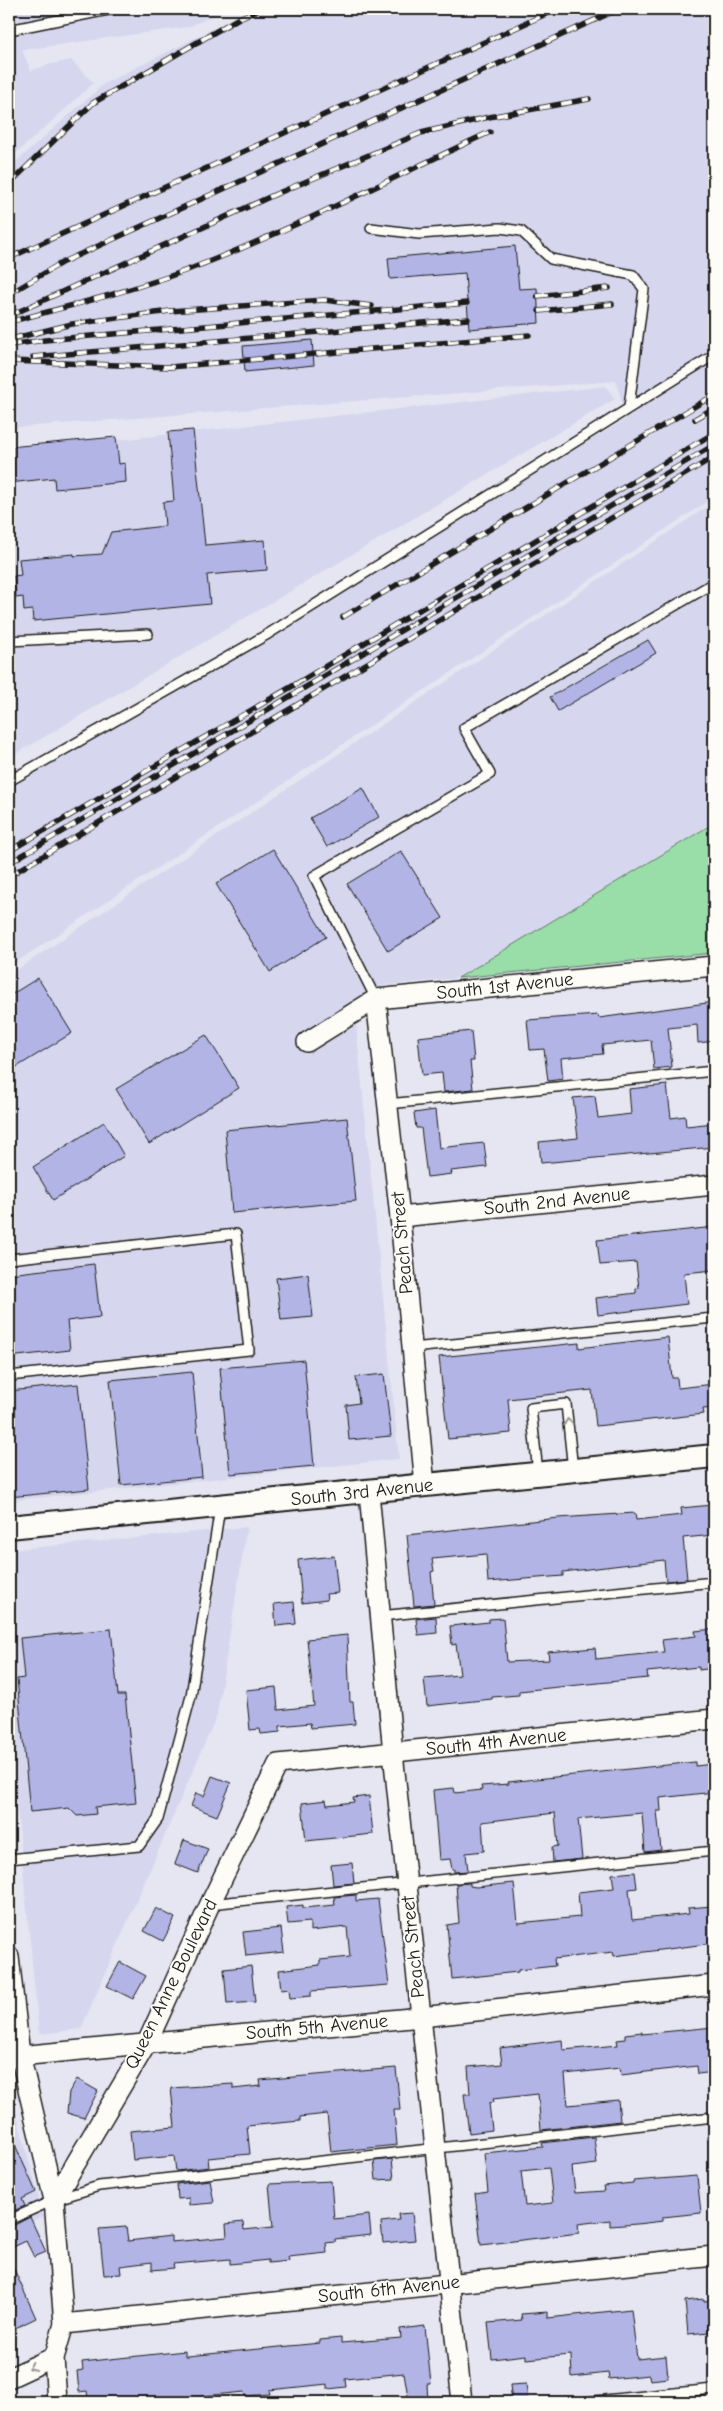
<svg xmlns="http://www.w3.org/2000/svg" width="723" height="2411" viewBox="0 0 723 2411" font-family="'Comic Neue',sans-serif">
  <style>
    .built { fill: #d6d7ee }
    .green { fill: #99dda9; stroke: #5a7c62 }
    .building { fill: #b2b4e6; stroke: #1c1c1c; fill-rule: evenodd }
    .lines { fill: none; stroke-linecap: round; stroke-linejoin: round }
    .service-casing { stroke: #1c1c1c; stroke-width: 12 }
    .minor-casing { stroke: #1c1c1c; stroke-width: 22 }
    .tertiary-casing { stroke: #1c1c1c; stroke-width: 26 }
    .service { stroke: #fdfcf7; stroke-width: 9 }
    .minor { stroke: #fdfcf7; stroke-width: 19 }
    .tertiary { stroke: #fdfcf7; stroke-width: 22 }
    .rail-casing { stroke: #1c1c1c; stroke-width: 5.5 }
    .rail { stroke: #fdfcf7; stroke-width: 4; stroke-dasharray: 11; stroke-linecap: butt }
    .oneway { stroke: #989794 }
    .labels { text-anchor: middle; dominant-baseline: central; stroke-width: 4; stroke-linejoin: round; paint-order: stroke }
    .street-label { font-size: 19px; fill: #1c1c1c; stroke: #fdfcf7 }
  </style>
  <rect width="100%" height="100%" fill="#e6e6f2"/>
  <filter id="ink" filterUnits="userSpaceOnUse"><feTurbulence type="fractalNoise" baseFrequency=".02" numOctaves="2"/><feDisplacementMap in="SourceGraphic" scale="10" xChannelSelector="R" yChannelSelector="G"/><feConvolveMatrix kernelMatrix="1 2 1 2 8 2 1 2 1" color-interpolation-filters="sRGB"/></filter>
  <g filter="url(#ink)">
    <!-- built -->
    <g class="built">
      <polygon points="9,9 228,9 188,27 22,50 31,71 47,65 71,60 94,83 9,160"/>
      <polygon points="253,9 714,9 714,497 9,967 9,781 626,419 616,381 9,428 9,168 105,83"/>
      <polygon points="606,386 615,399 9,758 9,452"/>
      <polygon points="714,502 714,822 458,978 383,986 354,1003 399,1459 9,1501 9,975"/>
      <polygon points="247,1527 217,1715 81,2029 39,2034 9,1727 9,1550"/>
      <polygon points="9,2086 44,2216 9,2232"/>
    </g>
    <!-- green -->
    <polygon class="green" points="714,822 714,953 458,978 714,823"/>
    <!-- building -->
    <g class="building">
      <polygon points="515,246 519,289 537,288 539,323 469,329 465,273 390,279 388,258"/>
      <polygon points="312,340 314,365 245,372 243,346"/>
      <polygon points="193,430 205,545 265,540 267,570 207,575 210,604 33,621 32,610 24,611 23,597 16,598 14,576 21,575 19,559 74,554 74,556 102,554 111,532 165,526 163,502 174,501 168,432"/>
      <polygon points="116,437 119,464 125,463 126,482 55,489 54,478 9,483 9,447"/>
      <polygon points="648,640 656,653 558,711 550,697"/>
      <polygon points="363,788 379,817 327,847 310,818"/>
      <polygon points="273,849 326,937 270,972 216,884"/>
      <polygon points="401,851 443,918 388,951 347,884"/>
      <polygon points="38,978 72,1033 15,1068 9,1057 9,996"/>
      <polygon points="714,1002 714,1041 698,1043 697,1025 668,1028 672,1067 654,1069 651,1040 602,1045 603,1054 561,1058 563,1079 548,1081 544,1049 530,1050 527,1020 598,1015 599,1018"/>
      <polygon points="471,1031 474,1061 470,1061 473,1089 444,1092 442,1073 422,1075 418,1037"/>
      <polygon points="206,1035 239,1088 149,1144 116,1089"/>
      <polygon points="667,1085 671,1118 685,1116 686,1126 714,1123 714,1147 541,1163 539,1142 578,1138 573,1098 595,1096 598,1118 631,1114 629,1089"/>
      <polygon points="435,1110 439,1148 484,1143 487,1167 451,1171 452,1174 427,1177 421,1128 416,1128 414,1113"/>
      <polygon points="347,1118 356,1201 232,1213 225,1130"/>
      <polygon points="104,1122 124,1156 53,1200 33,1167"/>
      <polygon points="714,1227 714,1270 684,1273 687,1304 598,1315 596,1298 636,1293 636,1289 639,1288 636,1262 600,1265 597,1240"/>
      <polygon points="94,1264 100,1317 67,1321 70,1350 9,1357 9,1274"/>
      <polygon points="308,1274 313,1317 281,1320 276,1278"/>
      <polygon points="668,1337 672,1378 677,1378 678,1388 714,1384 714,1408 703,1409 704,1414 596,1426 592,1390 508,1399 511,1433 448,1439 439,1357 579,1343 579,1348"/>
      <polygon points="304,1360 314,1466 230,1474 220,1368"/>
      <polygon points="192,1372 202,1477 121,1485 110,1380"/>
      <polygon points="384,1374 391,1436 349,1440 346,1405 359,1403 356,1377"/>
      <polygon points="78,1384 89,1489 9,1497 9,1391"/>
      <polygon points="712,1505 714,1535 683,1538 687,1579 666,1581 664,1560 563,1572 563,1576 488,1582 486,1554 432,1559 434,1571 431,1572 434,1604 414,1606 407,1535 558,1518 635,1513 636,1520 682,1515 681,1508"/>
      <polygon points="334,1556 338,1593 326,1594 327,1600 302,1603 298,1560"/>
      <polygon points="294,1602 296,1624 276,1626 274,1604"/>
      <polygon points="436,1617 437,1633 418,1635 416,1619"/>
      <polygon points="503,1618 507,1662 549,1660 548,1652 595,1648 596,1659 664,1652 662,1640 696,1636 695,1631 714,1629 714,1668 699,1670 699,1667 647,1672 648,1678 519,1691 519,1695 492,1697 492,1699 427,1706 424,1678 460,1675 456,1644 452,1645 450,1626 489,1622 489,1619"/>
      <polygon points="111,1629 118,1695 125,1695 136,1803 95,1807 96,1814 77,1816 69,1808 30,1812 17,1679 24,1678 20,1638"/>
      <polygon points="347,1635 350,1702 353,1702 355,1724 311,1728 310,1723 280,1726 280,1732 261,1734 260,1729 250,1730 246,1690 276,1687 278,1710 314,1706 307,1639"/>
      <polygon points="695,1762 695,1766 714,1764 714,1792 660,1798 661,1811 657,1811 661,1850 645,1852 642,1813 578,1819 582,1859 553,1862 552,1847 558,1846 555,1813 482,1822 484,1851 466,1853 468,1871 454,1872 454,1869 452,1869 450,1859 439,1860 433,1790 454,1788 455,1793 482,1790 481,1786 509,1784 508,1782"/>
      <polygon points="212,1776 231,1783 217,1816 191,1806 196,1793 204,1796"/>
      <polygon points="369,1796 373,1834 306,1841 302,1803 326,1800 327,1805 354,1802 353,1798"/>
      <polygon points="184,1840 208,1849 198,1873 175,1864"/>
      <polygon points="352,1863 354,1883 333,1885 331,1865"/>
      <polygon points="635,1872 637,1888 629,1889 632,1920 689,1914 688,1908 713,1906 714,1943 614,1956 613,1952 554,1959 555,1966 518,1970 518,1972 452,1979 447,1925 459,1923 456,1884 470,1883 470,1886 476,1887 514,1883 518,1923 580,1917 578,1892 614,1888 612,1874"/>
      <polygon points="356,1895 356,1901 378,1899 389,1985 311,1991 311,1996 290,1998 289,1989 281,1990 279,1970 320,1965 320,1960 350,1957 347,1927 310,1931 310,1922 288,1924 286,1907 303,1905 303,1908 335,1905 334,1897"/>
      <polygon points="156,1908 175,1918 163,1941 144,1931"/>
      <polygon points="281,1928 284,1952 246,1956 243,1932"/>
      <polygon points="120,1962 146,1976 133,1999 107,1986"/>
      <polygon points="251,1966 255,2002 227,2004 224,1969"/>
      <polygon points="714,2027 714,2072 698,2074 697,2066 621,2075 620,2068 565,2074 568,2105 618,2100 620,2121 541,2130 538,2094 493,2099 494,2102 489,2103 492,2130 469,2133 464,2094 470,2094 468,2067 502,2064 500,2048 562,2040 563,2050 618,2045 617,2040 625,2039 625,2034 642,2032 642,2034"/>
      <polygon points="396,2068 400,2110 394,2110 397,2145 331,2152 327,2114 300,2117 300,2121 247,2126 250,2154 208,2158 209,2167 176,2171 174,2156 133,2160 130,2131 175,2127 171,2088 233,2084 233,2089 261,2086 260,2080"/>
      <polygon points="77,2079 98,2091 84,2118 67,2113 69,2092"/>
      <polygon points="9,2131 36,2192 22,2199 25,2206 13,2211 9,2205"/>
      <path d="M594,2137l3,27 -25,3 3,26 30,-2 -1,-5 29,-3v-2l64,-5 4,37 -38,4v4l-26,3 -27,2v-6l-32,4 1,9 -98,12 -6,-51 13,-2 -4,-39 59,-6 -1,-4zM549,2168l4,35 -28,3 -4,-35z"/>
      <polygon points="392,2159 394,2179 376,2180 374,2161"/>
      <polygon points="210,2180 214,2203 189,2205 189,2198 178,2199 177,2184"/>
      <polygon points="331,2181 334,2219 369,2215 371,2235 335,2239 335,2242 326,2243 327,2253 288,2257 289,2261 268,2263 268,2260 230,2264 230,2259 173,2264 174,2268 152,2270 152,2262 120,2266 121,2274 104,2275 99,2229 126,2227 128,2241 171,2236 171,2242 227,2237 226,2224 243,2222 244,2230 273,2227 269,2184"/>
      <polygon points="412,2213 415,2240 383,2243 381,2222 399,2220 398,2214"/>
      <polygon points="30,2217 46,2252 34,2257 26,2241 9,2249 9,2228"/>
      <polygon points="9,2258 36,2318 9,2331"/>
      <polygon points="704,2299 704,2301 714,2300 714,2322 708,2323 709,2332 688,2334 685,2301"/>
      <polygon points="631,2309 637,2359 666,2356 668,2378 650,2380 649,2375 609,2379 608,2373 572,2377 571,2355 526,2359 526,2355 492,2359 488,2323 522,2320 521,2314 548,2312 548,2318"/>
      <polygon points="425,2326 431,2384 427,2384 428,2402 409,2402 404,2373 345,2379 346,2387 328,2389 328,2384 269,2390 270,2394 245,2396 244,2392 183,2398 183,2401 171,2402 161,2402 161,2399 115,2402 115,2398 88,2400 87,2391 79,2392 77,2371 83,2370 82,2362 185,2351 185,2356 188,2356 320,2343 320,2340 341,2338 341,2343 401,2338 400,2329"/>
      <polygon points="526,2384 528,2401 512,2402 510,2385"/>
    </g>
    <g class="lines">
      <!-- service casing -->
      <g class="service-casing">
        <g id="service">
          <polyline points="9,30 113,9"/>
          <polyline points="371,228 419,234 500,228 521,231 551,259 633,275 644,289 629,407"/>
          <polyline points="9,641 148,634"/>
          <polyline points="9,781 268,634 714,355"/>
          <polyline points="376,999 314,876 490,774 464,728 714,583"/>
          <polyline points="388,1104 714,1071"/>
          <polyline points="9,1259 236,1234 249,1350 9,1376"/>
          <polyline points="412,1348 714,1318"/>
          <polyline points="538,1473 531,1408 566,1404 573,1470"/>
          <polyline points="380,1616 714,1582"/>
          <polyline points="9,1859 139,1846 158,1819 191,1696 220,1507"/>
          <polyline points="210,1904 714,1851"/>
          <polyline points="9,2220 54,2200 99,2186 714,2117"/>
          <polyline points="585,2402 714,2389"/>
        </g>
      </g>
      <!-- minor casing -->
      <g class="minor-casing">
        <g id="minor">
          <polyline points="376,999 400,1217 425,1486"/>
          <polyline points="307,1042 376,999 714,966"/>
          <polyline points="400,1217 714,1185"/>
          <polyline points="369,1492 393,1753 462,2402"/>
          <polyline points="9,1956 20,2055 54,2200 64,2324 54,2358 57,2402"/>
          <polyline points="9,2057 421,2017 714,1985"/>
          <polyline points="54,2200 147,2043 210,1904 278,1764 714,1719"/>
          <polyline points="64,2324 714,2256"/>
          <polyline points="9,2378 54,2357"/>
        </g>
      </g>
      <!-- tertiary casing -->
      <g class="tertiary-casing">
        <polyline id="tertiary" points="9,1527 714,1456"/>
      </g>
      <!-- service -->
      <use href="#service" class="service"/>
      <!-- minor -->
      <use href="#minor" class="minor"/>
      <!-- tertiary -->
      <use href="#tertiary" class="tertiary"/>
      <!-- rail casing -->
      <g class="rail-casing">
        <g id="rail">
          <polyline points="9,184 93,103 239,18 260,9"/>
          <polyline points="9,258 557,9"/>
          <polyline points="9,294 63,262 619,9"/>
          <polyline points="537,296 609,288"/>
          <polyline points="539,311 612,304"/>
          <polyline points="9,316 276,194 421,133 489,117 589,99"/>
          <path d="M9,322c61,-16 122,-31 181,-53 103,-39 201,-91 300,-137"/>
          <polyline points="11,339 72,324 170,311 324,300 372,306"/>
          <polyline points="9,345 45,340 467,303"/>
          <polyline points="33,357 468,319"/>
          <polyline points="9,361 170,367 529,335"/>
          <polyline points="695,419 714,408"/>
          <polyline points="343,617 714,395"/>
          <polyline points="9,851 291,687 714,433"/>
          <polyline points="9,863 714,445"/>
          <polyline points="9,876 714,457"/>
        </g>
      </g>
      <!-- rail -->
      <use href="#rail" class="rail"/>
    </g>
    <!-- one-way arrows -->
    <defs><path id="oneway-chevron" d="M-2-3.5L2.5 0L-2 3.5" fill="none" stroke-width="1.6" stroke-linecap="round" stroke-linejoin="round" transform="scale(1.25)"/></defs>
    <g class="oneway">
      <use href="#oneway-chevron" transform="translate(568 1422) rotate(-96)"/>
      <use href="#oneway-chevron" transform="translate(32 2367) rotate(155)"/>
    </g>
  </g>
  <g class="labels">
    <!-- street labels -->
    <g class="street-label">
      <text transform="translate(505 986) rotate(-6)">South 1st Avenue</text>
      <text transform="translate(557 1201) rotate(-6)">South 2nd Avenue</text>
      <text transform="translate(402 1243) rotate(-95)">Peach Street</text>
      <text transform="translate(362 1492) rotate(-6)">South 3rd Avenue</text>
      <text transform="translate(496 1742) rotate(-6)">South 4th Avenue</text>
      <text transform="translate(413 1947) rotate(-96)">Peach Street</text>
      <text transform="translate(171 1984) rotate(-64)">Queen Anne Boulevard</text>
      <text transform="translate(317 2027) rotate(-5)">South 5th Avenue</text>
      <text transform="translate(389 2289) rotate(-6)">South 6th Avenue</text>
    </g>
  </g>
  <!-- margin -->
  <rect width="723" height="2411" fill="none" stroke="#fdfcf7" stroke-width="30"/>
  <rect x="15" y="15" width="693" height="2381" fill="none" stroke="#1c1c1c" stroke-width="2" filter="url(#ink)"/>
</svg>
